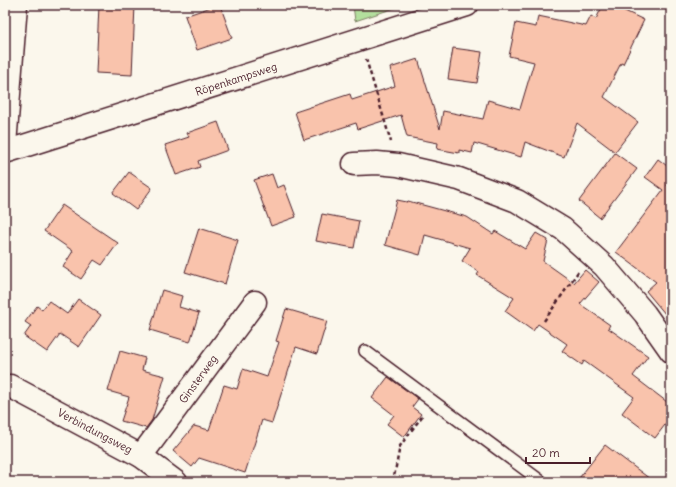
<svg xmlns="http://www.w3.org/2000/svg" width="676" height="487" viewBox="0 0 676 487" font-family="Delius,sans-serif">
  <style>
    .green { fill: #b3df9d; stroke: #7e7f64 }
    .building { fill: #f9c3ac; stroke: #4a1f2b }
    .lines { fill: none; stroke-linecap: round; stroke-linejoin: round }
    .lane-casing { stroke: #4a1f2b; stroke-width: 14 }
    .street-casing { stroke: #4a1f2b; stroke-width: 25 }
    .path { stroke: #4a1f2b; stroke-width: 2.5; stroke-dasharray: 4 3; stroke-linecap: butt }
    .lane { stroke: #fbf7ec; stroke-width: 11 }
    .street { stroke: #fbf7ec; stroke-width: 22 }
    .labels { text-anchor: middle; dominant-baseline: central; stroke-width: 4; stroke-linejoin: round; paint-order: stroke }
    .street-label { font-size: 11px; fill: #4a1f2b; stroke: #fbf7ec }
  </style>
  <rect width="100%" height="100%" fill="#fbf7ec"/>
  <filter id="ink" filterUnits="userSpaceOnUse"><feTurbulence type="fractalNoise" baseFrequency=".025" numOctaves="2"/><feDisplacementMap in="SourceGraphic" scale="8" xChannelSelector="R" yChannelSelector="G"/><feConvolveMatrix kernelMatrix="1 2 1 2 8 2 1 2 1" color-interpolation-filters="sRGB"/></filter>
  <g filter="url(#ink)">
    <!-- green -->
    <polygon class="green" points="353,5 404,5 355,21"/>
    <!-- building -->
    <g class="building">
      <polygon points="99,5 135,5 132,75 96,73"/>
      <polygon points="217,5 220,5 232,38 197,50 185,16"/>
      <polygon points="603,5 612,5 644,20 623,64 621,63 604,97 638,122 615,152 577,123 564,157 525,142 521,157 474,143 472,153 459,150 459,153 437,149 438,143 407,137 401,115 358,129 356,123 304,140 295,112 350,94 352,100 395,86 390,68 418,59 440,129 443,111 483,119 488,100 520,109 534,62 509,56 516,23 536,27 538,16 586,26 591,16 596,19"/>
      <polygon points="453,48 482,52 477,83 448,79"/>
      <polygon points="218,122 228,150 198,161 200,167 176,175 165,145 189,137 187,133"/>
      <polygon points="615,153 637,169 600,218 579,201"/>
      <polygon points="658,159 671,169 671,180 667,186 671,180 671,321 646,291 656,282 616,252 663,190 645,177"/>
      <polygon points="129,172 152,188 136,210 113,193"/>
      <polygon points="272,174 277,188 284,185 296,217 271,226 254,180"/>
      <polygon points="397,200 407,202 408,201 467,217 493,234 495,231 525,249 536,233 548,240 543,261 574,283 585,270 599,282 580,304 610,325 608,328 648,356 633,376 671,405 671,417 655,438 622,413 634,397 584,361 582,365 562,351 567,344 538,324 533,331 505,311 514,298 477,275 479,272 462,261 470,248 425,235 420,255 385,245"/>
      <polygon points="62,205 118,243 102,265 94,260 81,279 63,267 73,251 44,231"/>
      <polygon points="322,214 359,221 354,248 316,241"/>
      <polygon points="199,228 238,240 225,284 185,272"/>
      <polygon points="162,290 182,296 179,307 199,313 190,342 150,330"/>
      <polygon points="78,299 101,315 79,347 60,334 47,352 24,336 31,326 25,322 37,306 42,310 49,301 67,314"/>
      <polygon points="286,309 327,321 317,354 296,347 272,423 262,420 245,473 199,458 192,467 173,451 194,426 209,430 224,385 237,389 243,369 267,377 279,342 276,341"/>
      <polygon points="120,351 145,358 142,370 165,376 152,420 146,428 121,421 129,397 108,391"/>
      <polygon points="388,377 418,399 412,407 421,414 404,437 387,424 394,415 372,398"/>
      <polygon points="605,445 654,482 576,482"/>
    </g>
    <g class="lines">
      <!-- lane casing -->
      <g class="lane-casing">
        <polyline id="lane" points="365,351 542,482"/>
      </g>
      <!-- street casing -->
      <g class="street-casing">
        <g id="street">
          <polyline points="5,145 16,5"/>
          <polyline points="5,152 467,5"/>
          <polyline points="354,164 377,163 398,165 459,179 517,201 563,229 604,266 645,314 671,351"/>
          <polyline points="5,387 10,386 141,456 176,482"/>
          <polyline points="141,456 255,302"/>
        </g>
      </g>
      <!-- path -->
      <g class="path">
        <polyline points="366,59 391,142"/>
        <polyline points="544,321 578,272"/>
        <polyline points="393,482 400,446 423,415"/>
      </g>
      <!-- lane -->
      <use href="#lane" class="lane"/>
      <!-- street -->
      <use href="#street" class="street"/>
    </g>
  </g>
  <g class="labels">
    <!-- street labels -->
    <g class="street-label">
      <text transform="translate(236 79) rotate(-18)">Röpenkampsweg</text>
      <text transform="translate(198 379) rotate(-54)">Ginsterweg</text>
      <text transform="translate(95 431) rotate(28)">Verbindungsweg</text>
    </g>
  </g>
  <!-- margin -->
  <rect width="676" height="487" fill="none" stroke="#fbf7ec" stroke-width="20"/>
  <rect x="10" y="10" width="656" height="467" fill="none" stroke="#4a1f2b" stroke-width="1.5" filter="url(#ink)"/>
  <!-- scale -->
  <path d="M526 457v6h64v-6" fill="none" stroke="#4a1f2b" stroke-width="2"/>
  <text x="532" y="457" font-size="12" fill="#4a1f2b" stroke="#fbf7ec" stroke-width="3" paint-order="stroke">20 m</text>
</svg>
